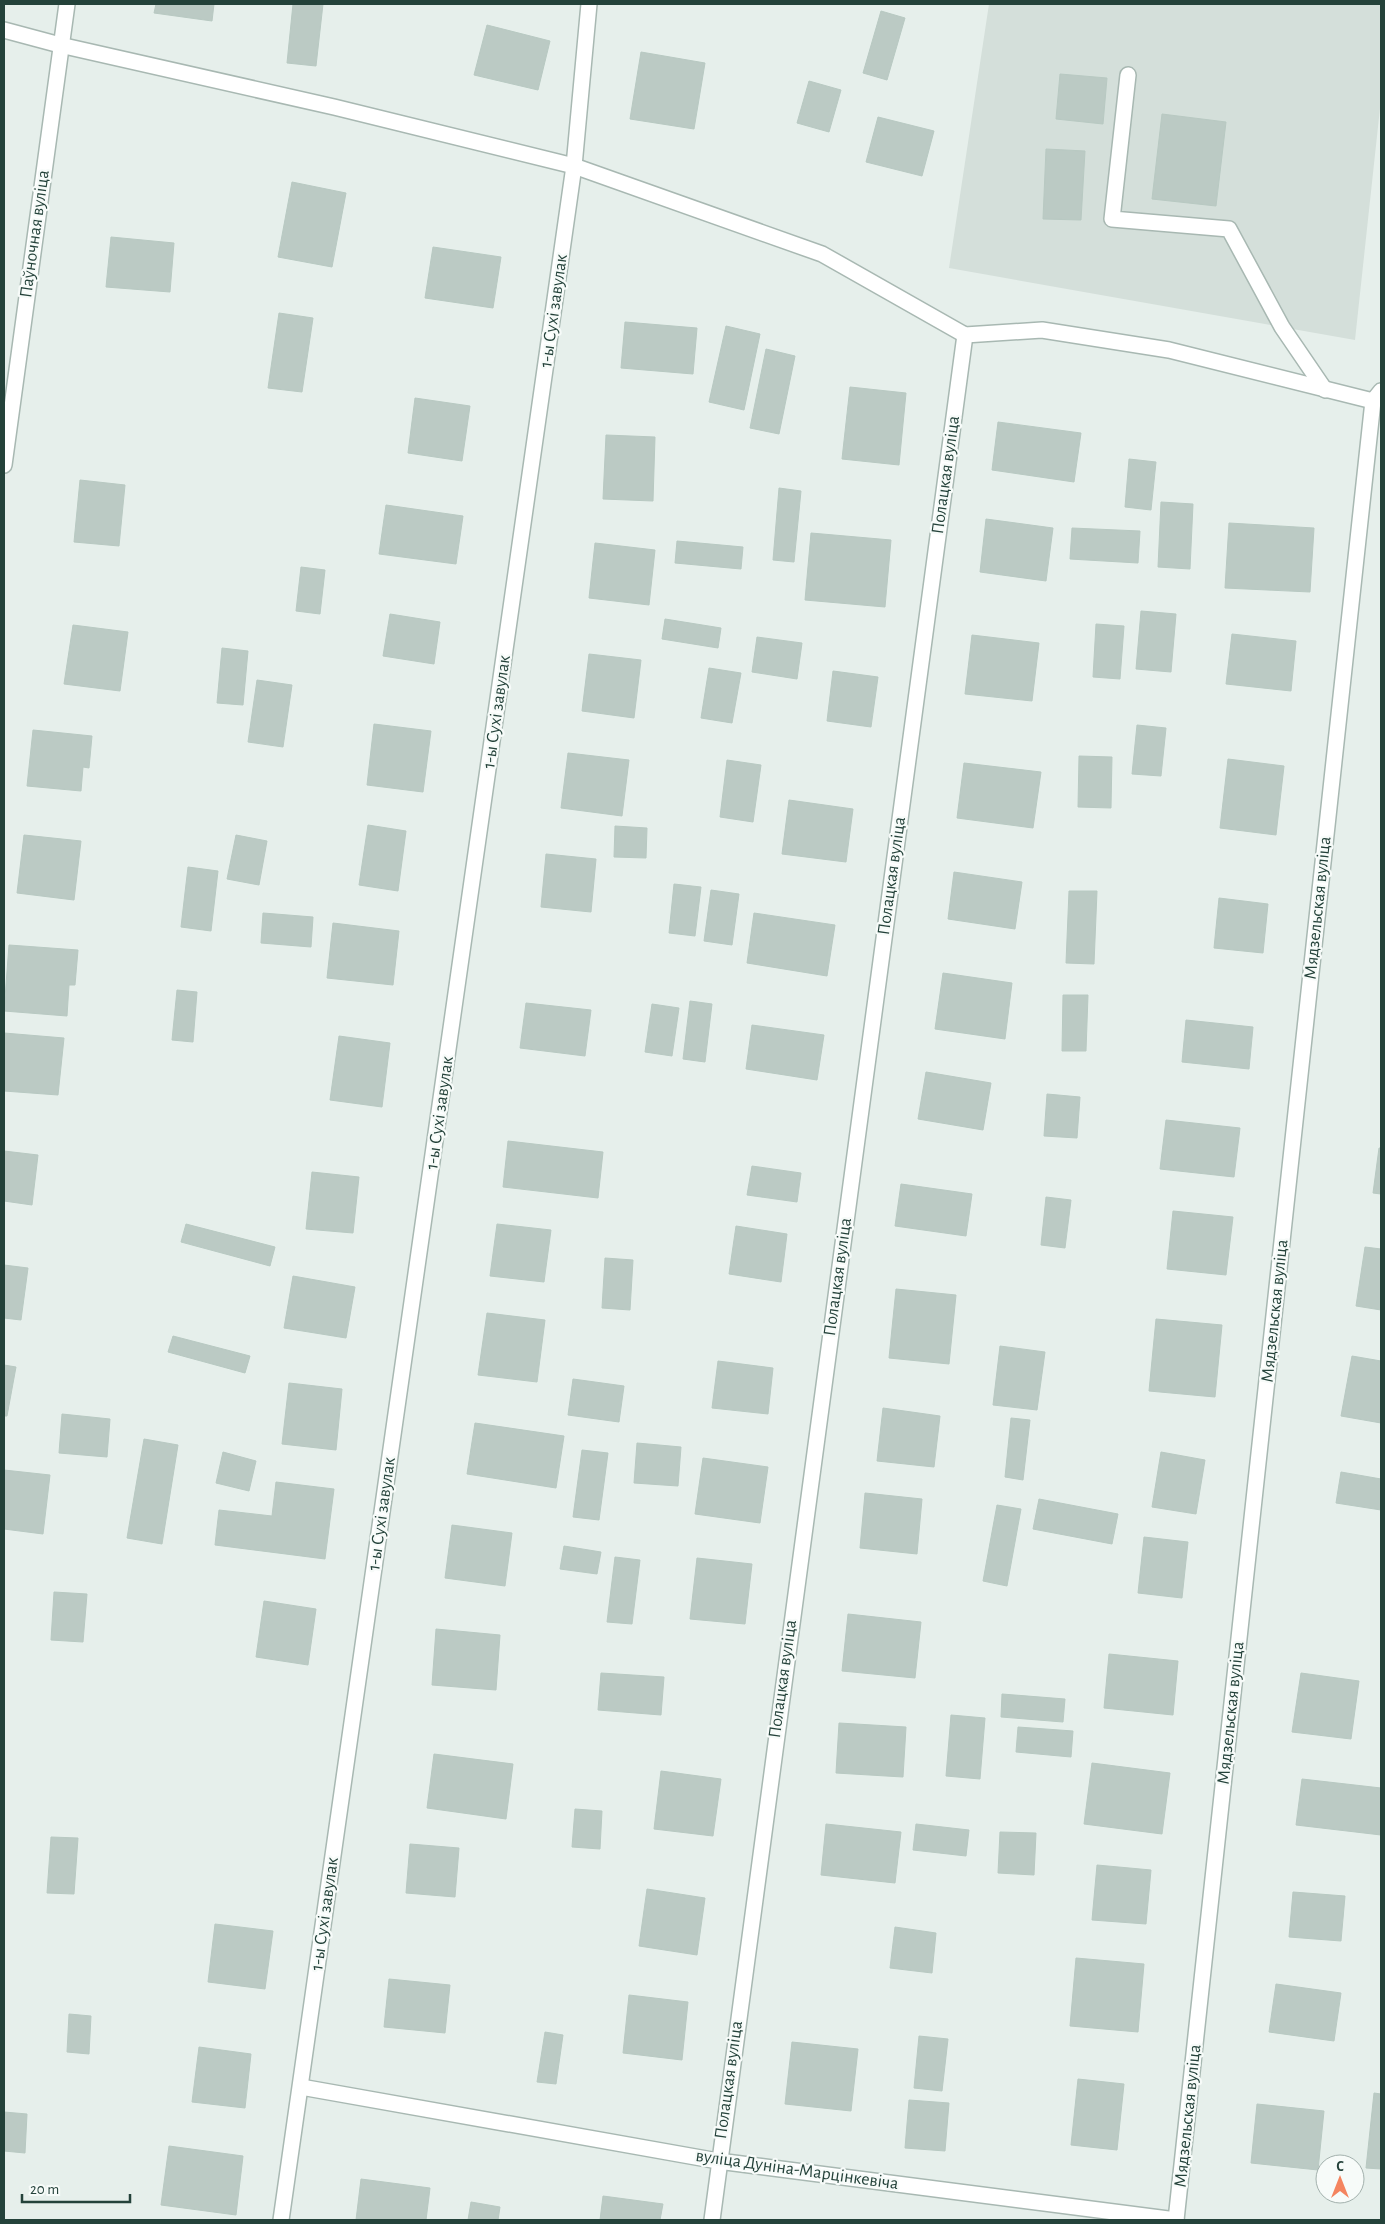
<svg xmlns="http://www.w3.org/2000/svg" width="1385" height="2224" viewBox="0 0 1385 2224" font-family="'Alegreya Sans',sans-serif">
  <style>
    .built { fill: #d4dfda }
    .building { fill: #bbcac4; stroke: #b8c9c2 }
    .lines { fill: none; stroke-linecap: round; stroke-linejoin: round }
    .service-casing { stroke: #a8b8b2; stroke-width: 18 }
    .minor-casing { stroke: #a8b8b2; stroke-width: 18 }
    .service { stroke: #fff; stroke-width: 15 }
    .minor { stroke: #fff; stroke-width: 15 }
    .labels { text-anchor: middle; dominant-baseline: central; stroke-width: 4.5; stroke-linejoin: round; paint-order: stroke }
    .street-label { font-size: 18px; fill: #24423a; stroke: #f7fbf9 }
  </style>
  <rect width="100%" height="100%" fill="#e6efeb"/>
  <!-- built -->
  <polygon class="built" points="989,4 1381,4 1381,99 1355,340 949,268"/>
  <!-- building -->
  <g class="building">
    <polygon points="156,4 214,4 212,21 154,13"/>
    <polygon points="293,4 323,4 316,66 287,63"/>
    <polygon points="881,11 905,18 887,80 863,73"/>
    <polygon points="487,25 550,41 538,90 474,75"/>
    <polygon points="641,52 705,63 694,129 630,119"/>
    <polygon points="1060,74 1107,78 1103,124 1056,119"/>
    <polygon points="809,81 841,90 829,132 797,123"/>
    <polygon points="1162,114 1226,122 1216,206 1152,199"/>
    <polygon points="878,117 934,131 922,176 866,162"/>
    <polygon points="1046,149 1085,151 1081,220 1043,219"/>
    <polygon points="292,182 346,193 332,267 278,257"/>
    <polygon points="111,237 174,243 170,292 106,287"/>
    <polygon points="433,247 501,257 493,308 425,298"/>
    <polygon points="279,313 313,318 302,392 268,388"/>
    <polygon points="625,322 697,328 693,374 621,368"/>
    <polygon points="726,326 760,334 744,410 709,402"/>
    <polygon points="766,349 795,356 779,434 750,428"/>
    <polygon points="850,387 906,393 899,465 842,459"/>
    <polygon points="415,398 470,406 462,461 408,453"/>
    <polygon points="998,422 1081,433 1074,482 992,470"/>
    <polygon points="606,435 655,437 653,501 603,499"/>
    <polygon points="1129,459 1156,462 1151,510 1125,507"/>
    <polygon points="80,480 125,485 119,546 74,542"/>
    <polygon points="779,488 801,491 794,562 773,560"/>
    <polygon points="1161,502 1193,504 1190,569 1158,567"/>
    <polygon points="386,505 463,516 456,564 379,554"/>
    <polygon points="986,519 1053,528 1046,581 980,572"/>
    <polygon points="1229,523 1314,528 1310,592 1225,588"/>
    <polygon points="1072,528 1140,531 1138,563 1070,559"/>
    <polygon points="811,533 891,540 885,607 805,600"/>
    <polygon points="677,541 743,547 741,569 675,563"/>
    <polygon points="595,543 655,550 649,605 589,598"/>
    <polygon points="301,567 325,570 320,614 296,611"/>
    <polygon points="1141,611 1176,614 1171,672 1136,669"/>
    <polygon points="390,614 440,622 434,664 383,656"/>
    <polygon points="665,619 721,628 718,648 662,639"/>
    <polygon points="1096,624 1124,626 1120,679 1093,677"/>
    <polygon points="73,625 128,632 120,691 64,684"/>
    <polygon points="1232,634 1296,641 1291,691 1226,684"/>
    <polygon points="972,635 1039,643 1032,701 965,694"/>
    <polygon points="757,637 802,643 797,679 752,672"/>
    <polygon points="222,648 248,651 243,705 217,703"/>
    <polygon points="589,654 641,660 634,718 582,711"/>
    <polygon points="709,668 741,673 732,723 701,718"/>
    <polygon points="833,671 878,677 871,727 827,721"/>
    <polygon points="257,680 292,685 283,747 248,742"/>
    <polygon points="374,724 431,731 423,792 367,785"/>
    <polygon points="1137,725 1166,728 1161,776 1132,774"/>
    <polygon points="33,730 92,736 89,768 83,767 81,791 27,786"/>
    <polygon points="568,753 629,760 622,816 561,808"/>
    <polygon points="1079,756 1112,757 1111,808 1078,807"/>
    <polygon points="1228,759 1284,766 1276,835 1220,828"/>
    <polygon points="727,760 761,765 753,822 720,817"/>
    <polygon points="964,763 1041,772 1033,828 957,818"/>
    <polygon points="789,800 853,809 846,862 782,854"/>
    <polygon points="368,825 406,831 398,891 359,885"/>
    <polygon points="615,826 647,828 646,858 614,857"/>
    <polygon points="24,835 81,841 74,900 17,893"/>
    <polygon points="236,835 267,841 259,885 227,879"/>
    <polygon points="546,854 596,859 591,912 541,907"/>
    <polygon points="188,867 218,871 211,931 181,927"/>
    <polygon points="954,872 1022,882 1015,929 948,919"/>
    <polygon points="674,884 701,887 695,936 669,933"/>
    <polygon points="711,890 739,894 732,945 704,941"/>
    <polygon points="1069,891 1097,891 1094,964 1066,963"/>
    <polygon points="1219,898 1268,904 1263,953 1214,948"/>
    <polygon points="263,913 313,917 311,947 261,943"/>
    <polygon points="754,913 835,925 827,976 747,963"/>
    <polygon points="333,923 399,931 393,985 327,978"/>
    <polygon points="9,945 78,950 75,985 69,985 67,1016 4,1011"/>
    <polygon points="943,973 1012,983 1005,1039 935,1029"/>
    <polygon points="177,990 197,992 193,1042 172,1040"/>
    <polygon points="1063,995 1088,995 1086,1051 1062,1051"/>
    <polygon points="690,1001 712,1004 705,1062 683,1059"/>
    <polygon points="526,1003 591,1010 585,1056 520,1048"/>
    <polygon points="652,1004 679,1008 672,1056 645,1052"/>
    <polygon points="1186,1020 1253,1027 1249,1069 1182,1062"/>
    <polygon points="752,1025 824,1035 817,1080 746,1069"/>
    <polygon points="4,1033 64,1038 58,1095 4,1091"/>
    <polygon points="339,1036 390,1043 382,1107 330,1100"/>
    <polygon points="926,1072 991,1083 983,1130 918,1119"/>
    <polygon points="1047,1094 1080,1097 1077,1138 1044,1136"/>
    <polygon points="1166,1120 1240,1128 1234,1177 1160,1169"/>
    <polygon points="508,1141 603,1152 598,1198 503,1187"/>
    <polygon points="1379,1148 1381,1148 1381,1194 1373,1193"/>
    <polygon points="4,1151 38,1155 32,1205 4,1201"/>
    <polygon points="752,1166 801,1173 797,1202 747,1195"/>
    <polygon points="312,1172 359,1177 353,1233 306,1229"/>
    <polygon points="901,1184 972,1194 966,1236 895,1226"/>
    <polygon points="1046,1197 1071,1200 1065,1248 1041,1245"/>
    <polygon points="1173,1211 1233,1217 1226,1275 1167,1269"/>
    <polygon points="186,1224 275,1247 270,1266 181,1242"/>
    <polygon points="497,1224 551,1230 544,1282 490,1276"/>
    <polygon points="736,1226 787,1234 781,1282 729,1274"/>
    <polygon points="1365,1247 1381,1249 1381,1310 1356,1306"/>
    <polygon points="605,1258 633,1260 630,1310 602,1308"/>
    <polygon points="4,1265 28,1268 21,1320 4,1318"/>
    <polygon points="293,1276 355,1287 346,1338 284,1328"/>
    <polygon points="896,1289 956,1295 949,1364 889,1358"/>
    <polygon points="487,1313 545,1320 537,1382 478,1375"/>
    <polygon points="1156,1319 1222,1325 1215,1397 1149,1391"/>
    <polygon points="173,1336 250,1356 245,1373 168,1352"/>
    <polygon points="1000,1346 1045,1352 1037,1410 993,1405"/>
    <polygon points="1352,1356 1381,1361 1381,1423 1341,1416"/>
    <polygon points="718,1361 773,1368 768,1414 712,1408"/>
    <polygon points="4,1365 16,1367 7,1416 4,1416"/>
    <polygon points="573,1379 624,1386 619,1422 568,1415"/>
    <polygon points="289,1383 342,1389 336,1450 282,1444"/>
    <polygon points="883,1408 940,1416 934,1467 877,1461"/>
    <polygon points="62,1414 110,1419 107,1457 59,1453"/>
    <polygon points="1011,1418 1030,1420 1023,1480 1005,1477"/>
    <polygon points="475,1423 564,1436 556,1488 467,1474"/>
    <polygon points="144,1439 178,1445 162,1544 127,1538"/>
    <polygon points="637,1443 681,1447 678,1486 634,1483"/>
    <polygon points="582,1450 608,1453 599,1520 573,1517"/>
    <polygon points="223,1452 256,1461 249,1491 216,1483"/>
    <polygon points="1161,1452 1205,1460 1196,1514 1152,1507"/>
    <polygon points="703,1458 768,1467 760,1523 695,1514"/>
    <polygon points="4,1470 50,1475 43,1534 4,1529"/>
    <polygon points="1341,1472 1381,1479 1381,1510 1336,1503"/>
    <polygon points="276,1482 334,1489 325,1559 215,1545 219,1510 272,1516"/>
    <polygon points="865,1493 922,1499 917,1554 860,1548"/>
    <polygon points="1039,1499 1118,1514 1112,1544 1033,1529"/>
    <polygon points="997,1505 1021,1509 1007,1586 983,1581"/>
    <polygon points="452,1525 512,1533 505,1586 445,1578"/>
    <polygon points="1144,1537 1188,1542 1182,1598 1138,1593"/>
    <polygon points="564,1546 601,1552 597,1574 560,1569"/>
    <polygon points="615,1557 640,1560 632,1624 607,1622"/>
    <polygon points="697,1558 752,1564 745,1624 690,1619"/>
    <polygon points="54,1592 87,1594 83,1642 51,1640"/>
    <polygon points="264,1601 316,1609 308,1665 256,1657"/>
    <polygon points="848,1614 921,1622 915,1678 842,1671"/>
    <polygon points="436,1629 500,1635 496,1690 432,1685"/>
    <polygon points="1109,1654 1178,1661 1173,1715 1104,1708"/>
    <polygon points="601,1673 664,1677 661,1715 598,1710"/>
    <polygon points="1301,1673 1359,1681 1351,1739 1292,1732"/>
    <polygon points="1002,1694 1065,1699 1063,1722 1001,1717"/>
    <polygon points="951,1715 985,1718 980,1779 946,1776"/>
    <polygon points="839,1723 906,1727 903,1777 836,1773"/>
    <polygon points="1018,1727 1073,1731 1071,1757 1016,1752"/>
    <polygon points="434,1754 513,1764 506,1819 427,1808"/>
    <polygon points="1092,1763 1170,1773 1162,1834 1084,1824"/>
    <polygon points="661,1771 721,1779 713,1836 654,1829"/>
    <polygon points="1302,1779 1381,1788 1381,1835 1296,1825"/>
    <polygon points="575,1809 602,1811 600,1849 572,1847"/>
    <polygon points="826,1824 901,1832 895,1883 821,1875"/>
    <polygon points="916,1824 969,1830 966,1856 913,1850"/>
    <polygon points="1000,1832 1036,1833 1034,1875 998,1873"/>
    <polygon points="51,1837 78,1838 74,1894 47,1893"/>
    <polygon points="410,1844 459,1848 455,1897 406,1893"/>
    <polygon points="1097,1865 1151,1870 1146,1924 1092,1920"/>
    <polygon points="647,1889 705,1898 697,1955 639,1946"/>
    <polygon points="1293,1892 1345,1896 1341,1941 1289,1937"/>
    <polygon points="215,1924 273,1931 265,1989 208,1982"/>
    <polygon points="895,1927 936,1933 932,1973 890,1968"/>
    <polygon points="1076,1958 1144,1964 1138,2032 1070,2026"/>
    <polygon points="389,1979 450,1985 445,2033 384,2027"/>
    <polygon points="1276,1984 1341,1993 1334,2041 1269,2032"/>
    <polygon points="629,1995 688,2002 682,2060 623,2053"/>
    <polygon points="69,2014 91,2016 89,2054 67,2052"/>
    <polygon points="545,2032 563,2035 556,2084 537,2082"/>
    <polygon points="919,2036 948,2039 942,2091 914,2088"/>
    <polygon points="792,2042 858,2049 851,2111 785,2104"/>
    <polygon points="199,2047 251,2054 245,2108 192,2102"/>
    <polygon points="1078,2079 1124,2084 1117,2150 1071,2145"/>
    <polygon points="1374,2093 1381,2094 1381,2169 1366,2168"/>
    <polygon points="909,2100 949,2103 945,2151 905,2148"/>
    <polygon points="1257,2104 1324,2111 1318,2170 1251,2163"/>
    <polygon points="4,2112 27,2114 25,2153 4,2151"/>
    <polygon points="169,2146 243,2156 236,2215 161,2205"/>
    <polygon points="361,2179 430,2188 426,2220 356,2220"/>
    <polygon points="603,2196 663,2204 660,2220 600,2220"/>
    <polygon points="471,2202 500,2207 498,2220 468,2220"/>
  </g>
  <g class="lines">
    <!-- service casing -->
    <g class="service-casing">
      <g id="service">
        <polyline points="4,30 60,45"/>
        <polyline points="1128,75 1112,219 1229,229 1282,327 1325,390"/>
      </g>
    </g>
    <!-- minor casing -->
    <g class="minor-casing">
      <g id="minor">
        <polyline points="60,45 334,107 574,166 822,254 965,335 1042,330 1169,350 1373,401 1381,391"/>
        <polyline points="4,465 67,4"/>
        <polyline points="301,2087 718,2161 1176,2220"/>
        <polyline points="281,2220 574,166 589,4"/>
        <polyline points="712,2220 965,335"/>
        <polyline points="1176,2220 1373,401"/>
      </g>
    </g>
    <!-- service -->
    <use href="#service" class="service"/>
    <!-- minor -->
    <use href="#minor" class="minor"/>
  </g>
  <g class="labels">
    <!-- street labels -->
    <g class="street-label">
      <text transform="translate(35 234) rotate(-82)">Паўночная вуліца</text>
      <text transform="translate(554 311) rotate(-82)">1-ы Сухі завулак</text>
      <text transform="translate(946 475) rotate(-82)">Полацкая вуліца</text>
      <text transform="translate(497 712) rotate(-82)">1-ы Сухі завулак</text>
      <text transform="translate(892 876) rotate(-82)">Полацкая вуліца</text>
      <text transform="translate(1318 908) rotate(-84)">Мядзельская вуліца</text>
      <text transform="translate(440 1113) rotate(-82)">1-ы Сухі завулак</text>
      <text transform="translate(838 1277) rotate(-82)">Полацкая вуліца</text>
      <text transform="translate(1275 1311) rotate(-84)">Мядзельская вуліца</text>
      <text transform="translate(382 1514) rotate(-82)">1-ы Сухі завулак</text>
      <text transform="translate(783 1679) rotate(-82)">Полацкая вуліца</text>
      <text transform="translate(1231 1713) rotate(-84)">Мядзельская вуліца</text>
      <text transform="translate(325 1914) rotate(-82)">1-ы Сухі завулак</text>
      <text transform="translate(729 2080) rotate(-82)">Полацкая вуліца</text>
      <text transform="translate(1188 2116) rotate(-84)">Мядзельская вуліца</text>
      <text transform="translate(797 2170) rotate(8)">вуліца Дуніна-Марцінкевіча</text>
    </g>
  </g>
  <!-- border -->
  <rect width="1385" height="2224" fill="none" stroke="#24423a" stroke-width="10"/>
  <!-- north arrow -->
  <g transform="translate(1340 2179)"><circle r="24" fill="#f7fbf9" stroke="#a3b1ad"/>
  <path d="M0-4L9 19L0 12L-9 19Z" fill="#f4845f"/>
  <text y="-8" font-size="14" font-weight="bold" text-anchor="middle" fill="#24423a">С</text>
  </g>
  <!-- scale -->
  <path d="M22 2194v8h108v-8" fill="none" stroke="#24423a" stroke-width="2.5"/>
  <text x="30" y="2194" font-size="15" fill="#24423a" stroke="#f7fbf9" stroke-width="4" paint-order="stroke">20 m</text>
</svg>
